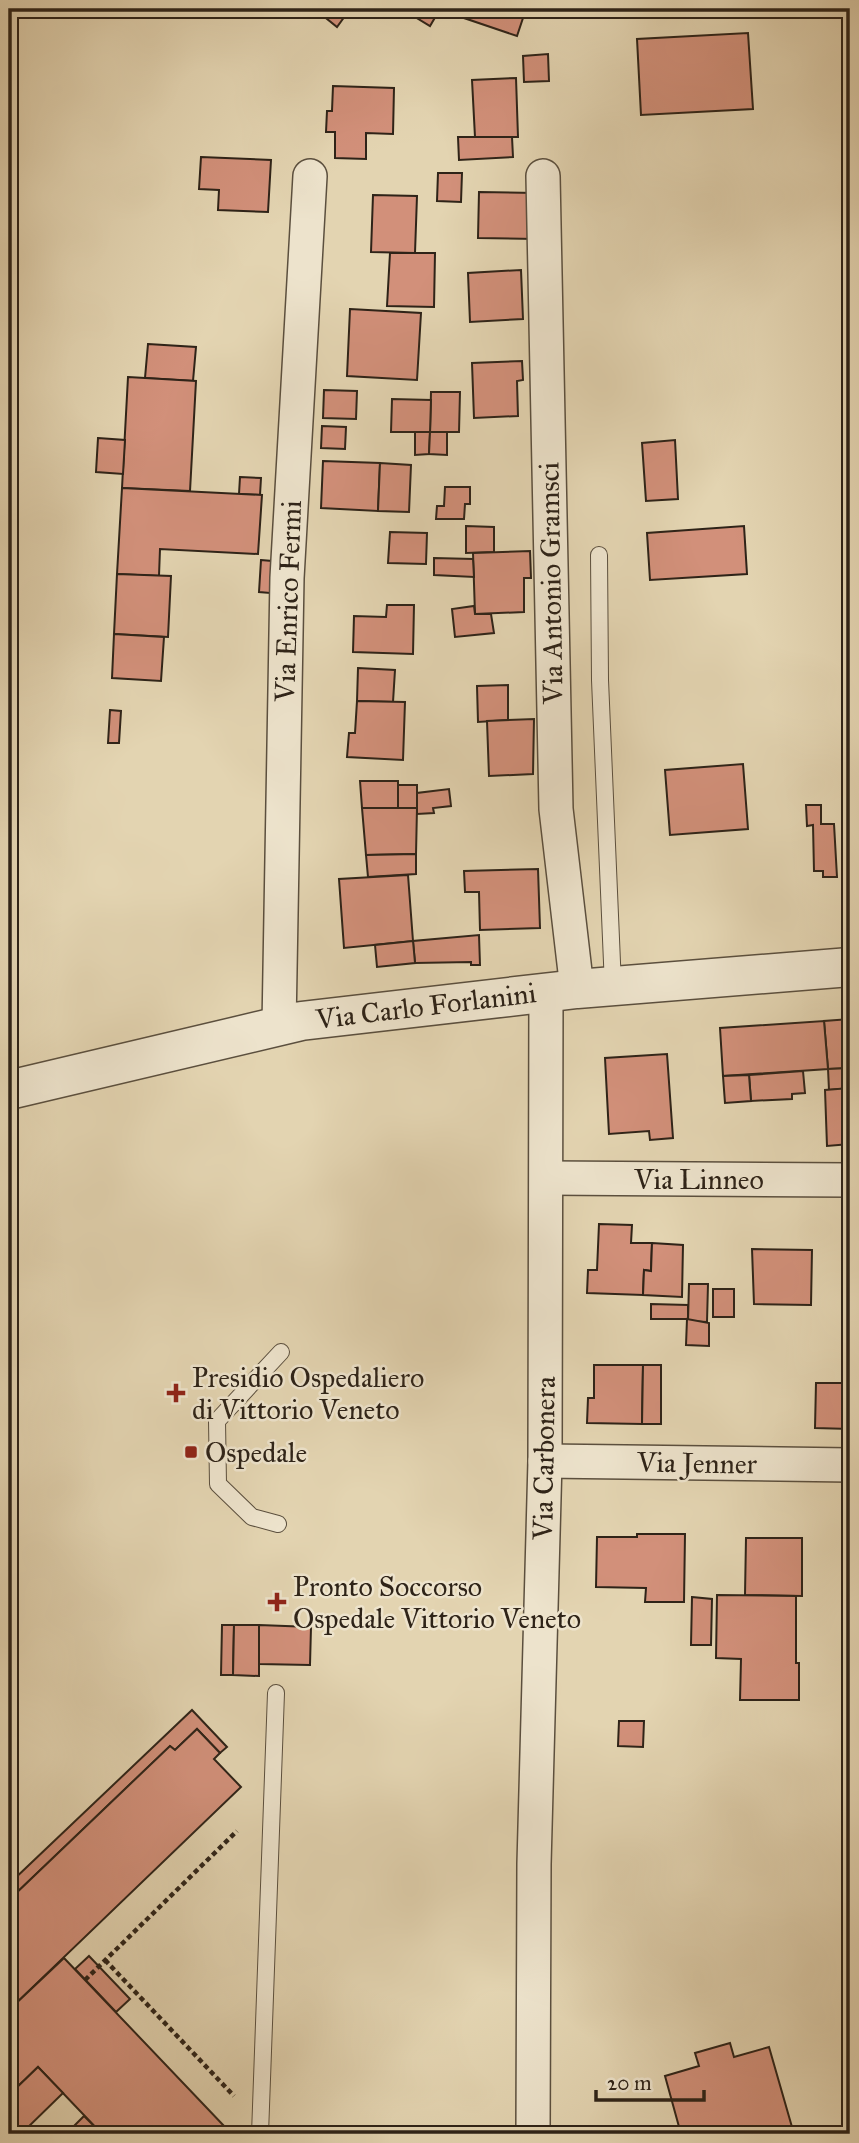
<svg xmlns="http://www.w3.org/2000/svg" width="859" height="2143" viewBox="0 0 859 2143" font-family="'IM FELL Great Primer',serif">
  <style>
    .building { fill: #d2907a; stroke: #2e2318; stroke-width: 2 }
    .lines { fill: none; stroke-linecap: round; stroke-linejoin: round }
    .service-casing { stroke: #5b4f3e; stroke-width: 18 }
    .minor-casing { stroke: #5b4f3e; stroke-width: 36 }
    .tertiary-casing { stroke: #5b4f3e; stroke-width: 41 }
    .path { stroke: #2e2318; stroke-width: 4.5; stroke-dasharray: 5 3.5; stroke-linecap: butt }
    .service { stroke: #ede3cc; stroke-width: 16 }
    .minor { stroke: #ede3cc; stroke-width: 33 }
    .tertiary { stroke: #ede3cc; stroke-width: 38 }
    .poi-dot { fill: #8f2418; stroke: #ede3cc; stroke-width: 2.5 }
    .labels { text-anchor: middle; dominant-baseline: central; stroke-width: 5; stroke-linejoin: round; paint-order: stroke }
    .street-label { font-size: 28px; fill: #2e2318; stroke: #ede3cc }
    .poi-label { font-size: 28px; fill: #2e2318; stroke: #ede3cc; text-anchor: start }
  </style>
  <rect width="100%" height="100%" fill="#e3d4b1"/>
  <filter id="stains"><feTurbulence type="fractalNoise" baseFrequency=".00286" numOctaves="4"/><feColorMatrix values="0 0 0 0 .2 0 0 0 0 .09 0 0 0 0 .02 0 0 0 .5 -.17"/></filter>
  <radialGradient id="worn" r=".72"><stop offset=".6" stop-color="#630" stop-opacity="0"/><stop offset="1" stop-color="#630" stop-opacity=".3"/></radialGradient>
  <!-- building -->
  <g class="building">
    <polygon points="325,9 350,9 337,27 321,14"/>
    <polygon points="402,9 440,9 430,26"/>
    <polygon points="467,9 526,9 517,36 464,18"/>
    <polygon points="748,33 753,109 641,115 637,39"/>
    <polygon points="548,54 549,81 524,82 523,56"/>
    <polygon points="516,78 518,137 475,137 472,80"/>
    <polygon points="333,86 394,88 393,134 366,133 366,159 335,158 335,132 326,132 327,111 332,111"/>
    <polygon points="458,137 512,137 513,157 459,160"/>
    <polygon points="201,157 271,160 268,212 218,210 219,190 199,189"/>
    <polygon points="438,173 462,173 461,202 437,201"/>
    <polygon points="479,192 535,193 535,239 478,238"/>
    <polygon points="373,195 417,196 415,253 371,252"/>
    <polygon points="390,253 435,253 434,307 387,306"/>
    <polygon points="521,270 523,319 470,322 468,273"/>
    <polygon points="350,309 421,313 417,380 347,376"/>
    <polygon points="148,344 196,347 193,381 145,378"/>
    <polygon points="522,361 523,380 517,381 518,416 474,418 472,363"/>
    <polygon points="128,377 196,381 190,491 122,488"/>
    <polygon points="324,390 357,391 356,419 323,418"/>
    <polygon points="431,392 460,392 459,432 430,432"/>
    <polygon points="392,399 431,400 430,432 391,432"/>
    <polygon points="322,426 346,427 345,449 321,448"/>
    <polygon points="415,432 430,432 429,454 415,455"/>
    <polygon points="430,432 447,432 447,455 429,454"/>
    <polygon points="98,438 125,440 123,474 96,472"/>
    <polygon points="675,440 678,499 646,501 642,443"/>
    <polygon points="323,461 380,463 378,511 321,508"/>
    <polygon points="380,463 411,465 409,512 378,511"/>
    <polygon points="240,477 261,478 260,495 239,494"/>
    <polygon points="445,487 470,487 470,504 465,504 464,519 436,519 437,506 444,506"/>
    <polygon points="122,488 262,495 258,554 160,549 159,576 117,574"/>
    <polygon points="466,526 494,527 494,552 466,553"/>
    <polygon points="744,526 747,574 650,580 647,533"/>
    <polygon points="390,532 427,533 426,564 388,563"/>
    <polygon points="530,551 531,578 524,578 524,612 475,614 473,553"/>
    <polygon points="434,558 473,559 474,577 434,575"/>
    <polygon points="261,560 272,561 270,593 259,592"/>
    <polygon points="117,574 171,576 168,637 114,634"/>
    <polygon points="387,605 414,605 413,654 353,652 354,616 386,617"/>
    <polygon points="474,606 475,614 491,614 494,633 455,637 452,609"/>
    <polygon points="114,634 164,637 161,681 112,678"/>
    <polygon points="358,668 395,670 393,702 357,701"/>
    <polygon points="508,685 508,720 478,722 477,686"/>
    <polygon points="357,701 405,702 403,760 347,757 349,733 355,733"/>
    <polygon points="110,710 121,711 119,743 108,743"/>
    <polygon points="534,719 533,774 489,776 487,721"/>
    <polygon points="743,764 748,829 670,835 665,770"/>
    <polygon points="360,781 398,781 398,808 362,808"/>
    <rect x="398" y="785" width="19" height="23"/>
    <polygon points="449,789 451,806 433,808 434,813 417,814 417,793"/>
    <polygon points="806,805 821,805 821,824 834,824 837,877 823,877 823,871 814,871 813,825 807,826"/>
    <polygon points="362,808 417,808 416,854 366,855"/>
    <polygon points="416,854 416,874 368,877 366,855"/>
    <polygon points="538,869 540,928 480,930 479,892 465,892 464,871"/>
    <polygon points="408,875 413,941 344,948 339,879"/>
    <polygon points="479,935 480,965 471,965 471,962 415,963 413,941"/>
    <polygon points="413,941 415,963 377,967 375,945"/>
    <polygon points="850,1019 850,1068 828,1069 824,1021"/>
    <polygon points="824,1021 828,1069 723,1076 720,1028"/>
    <polygon points="667,1054 673,1138 650,1140 649,1131 609,1134 605,1058"/>
    <polygon points="850,1068 850,1088 829,1090 828,1069"/>
    <polygon points="803,1071 805,1093 792,1094 792,1099 751,1101 749,1075"/>
    <polygon points="749,1075 751,1101 725,1103 723,1076"/>
    <polygon points="850,1088 850,1144 827,1146 825,1090"/>
    <polygon points="599,1224 632,1225 631,1243 652,1243 651,1271 644,1270 643,1295 587,1293 588,1270 597,1270"/>
    <polygon points="652,1243 683,1245 682,1297 643,1295 644,1270 651,1271"/>
    <polygon points="752,1249 812,1250 811,1305 754,1304"/>
    <polygon points="689,1284 708,1284 707,1322 688,1321"/>
    <rect x="713" y="1289" width="21" height="28"/>
    <polygon points="651,1304 688,1305 688,1319 651,1319"/>
    <polygon points="687,1319 709,1323 709,1346 686,1345"/>
    <polygon points="594,1365 643,1365 642,1424 587,1423 588,1398 594,1398"/>
    <polygon points="643,1365 661,1365 661,1424 642,1424"/>
    <polygon points="816,1383 850,1383 850,1429 815,1428"/>
    <polygon points="637,1534 685,1534 684,1602 645,1602 646,1588 596,1587 597,1537 637,1537"/>
    <polygon points="746,1538 802,1538 802,1596 745,1595"/>
    <polygon points="717,1595 796,1596 796,1663 799,1663 799,1700 740,1700 741,1659 716,1658"/>
    <polygon points="692,1597 712,1599 711,1645 691,1645"/>
    <polygon points="222,1625 234,1625 233,1675 221,1675"/>
    <polygon points="234,1625 259,1625 259,1676 233,1675"/>
    <polygon points="259,1625 311,1627 310,1665 259,1664"/>
    <polygon points="192,1710 227,1747 220,1753 197,1729 175,1750 170,1746 9,1900 9,1884"/>
    <polygon points="619,1721 644,1721 643,1747 618,1746"/>
    <polygon points="197,1729 220,1753 214,1759 241,1787 9,2010 9,1900 170,1746 175,1750"/>
    <polygon points="89,1956 130,1999 116,2012 75,1969"/>
    <polygon points="64,1958 225,2127 217,2134 102,2134 38,2067 9,2095 9,2010"/>
    <polygon points="730,2043 734,2057 769,2047 794,2134 681,2134 665,2076 699,2066 695,2053"/>
    <polygon points="38,2067 63,2093 21,2134 9,2134 9,2095"/>
    <polygon points="84,2116 102,2134 66,2134"/>
  </g>
  <g class="lines">
    <!-- service casing -->
    <g class="service-casing">
      <g id="service">
        <polyline points="599,555 600,680 613,986"/>
        <polyline points="278,1524 252,1517 218,1484 217,1421 281,1352"/>
        <polyline points="260,2134 276,1693"/>
      </g>
    </g>
    <!-- minor casing -->
    <g class="minor-casing">
      <g id="minor">
        <polyline points="543,176 556,809 577,989"/>
        <polyline points="279,1026 287,578 310,176"/>
        <polyline points="547,1178 850,1180"/>
        <polyline points="545,1461 850,1465"/>
        <polyline points="533,2134 534,1864 545,1461 546,992"/>
      </g>
    </g>
    <!-- tertiary casing -->
    <g class="tertiary-casing">
      <polyline id="tertiary" points="9,1090 301,1021 577,989 850,967"/>
    </g>
    <!-- path -->
    <g class="path">
      <polyline points="105,1960 234,2096"/>
      <polyline points="85,1980 237,1831"/>
    </g>
    <!-- service -->
    <use href="#service" class="service"/>
    <!-- minor -->
    <use href="#minor" class="minor"/>
    <!-- tertiary -->
    <use href="#tertiary" class="tertiary"/>
  </g>
  <!-- markers -->
  <g class="poi-dot">
    <path d="M172.5 1382.5h7v7h7v7h-7v7h-7v-7h-7v-7h7z"/>
    <rect x="184" y="1445" width="14" height="14" rx="3.5"/>
    <path d="M273.5 1591.5h7v7h7v7h-7v7h-7v-7h-7v-7h7z"/>
  </g>
  <g class="labels">
    <!-- street labels -->
    <g class="street-label">
      <text transform="translate(551 583) rotate(-91)">Via Antonio Gramsci</text>
      <text transform="translate(288 601) rotate(-88)">Via Enrico Fermi</text>
      <text transform="translate(426 1006) rotate(-7)">Via Carlo Forlanini</text>
      <text x="699" y="1179">Via Linneo</text>
      <text transform="translate(544 1458) rotate(-89)">Via Carbonera</text>
      <text transform="translate(697 1463) rotate(1)">Via Jenner</text>
    </g>
    <!-- poi labels -->
    <g class="poi-label">
      <text x="192" y="1377">Presidio Ospedaliero<tspan x="192" dy="32">di Vittorio Veneto</tspan></text>
      <text x="205" y="1452">Ospedale</text>
      <text x="293" y="1586">Pronto Soccorso<tspan x="293" dy="32">Ospedale Vittorio Veneto</tspan></text>
    </g>
  </g>
  <!-- margin -->
  <rect width="859" height="2143" fill="none" stroke="#e3d4b1" stroke-width="35"/>
  <rect x="10" y="10" width="838" height="2122" fill="none" stroke="#2e2318" stroke-width="3.5"/>
  <rect x="18" y="18" width="824" height="2108" fill="none" stroke="#2e2318" stroke-width="2"/>
  <!-- scale -->
  <path d="M596 2090v10h108v-10" fill="none" stroke="#2e2318" stroke-width="3.5"/>
  <text x="607" y="2090" font-size="21" fill="#2e2318" stroke="#ede3cc" stroke-width="5" paint-order="stroke">20 m</text>
  <rect width="100%" height="100%" filter="url(#stains)"/>
  <rect width="100%" height="100%" fill="url(#worn)"/>
</svg>
